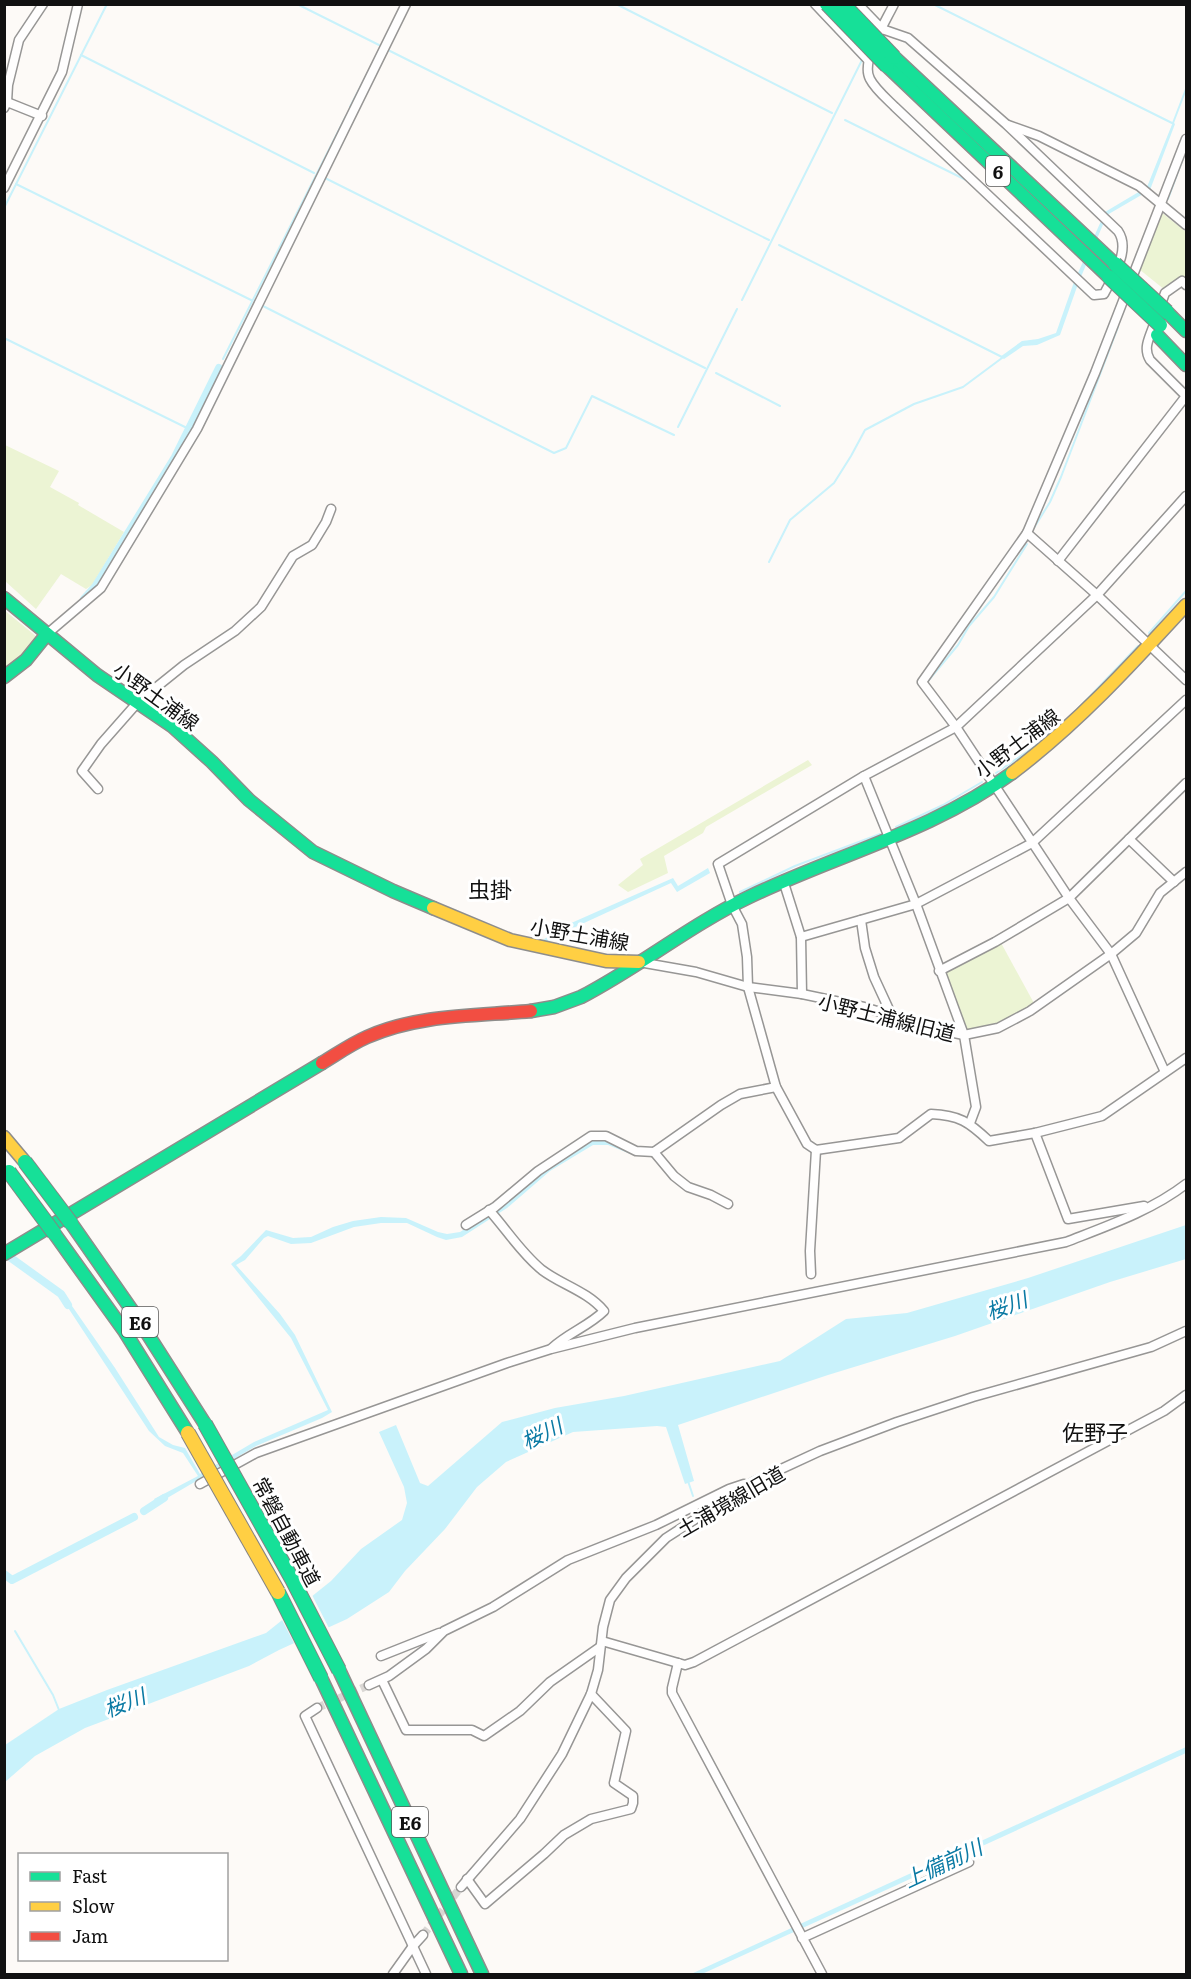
<svg xmlns="http://www.w3.org/2000/svg" width="1191" height="1979" viewBox="0 0 1191 1979" font-family="Literata,'Noto Sans JP',serif">
  <style>
    .green { fill: #ecf4d4 }
    .water { fill: #c9f2fb }
    .pier { fill: #fdfaf7 }
    .lines { fill: none; stroke-linecap: round; stroke-linejoin: round }
    .stream { stroke: #c9f2fb; stroke-width: 2 }
    .canal { stroke: #c9f2fb; stroke-width: 8 }
    .street-tunnel { stroke: #dad7d4; stroke-width: 8; stroke-dasharray: 8 4; stroke-linecap: butt }
    .street-casing { stroke: #979695; stroke-width: 11 }
    .fast-casing { stroke: #8e8d8b; stroke-width: 15 }
    .slow-casing { stroke: #8e8d8b; stroke-width: 15 }
    .jam-casing { stroke: #8e8d8b; stroke-width: 15 }
    .street { stroke: #fffefe; stroke-width: 8 }
    .fast { stroke: #16e098; stroke-width: 12 }
    .slow { stroke: #ffcf43; stroke-width: 12 }
    .jam { stroke: #f24e42; stroke-width: 12 }
    .fast-bridge-casing { stroke: #858382; stroke-width: 16; stroke-linecap: butt }
    .slow-bridge-casing { stroke: #858382; stroke-width: 16; stroke-linecap: butt }
    .fast-bridge { stroke: #16e098; stroke-width: 14 }
    .slow-bridge { stroke: #ffcf43; stroke-width: 14 }
    .labels { text-anchor: middle; dominant-baseline: central; stroke-width: 6; stroke-linejoin: round; paint-order: stroke }
    .shield { fill: #fff; stroke: #585858; stroke-width: 1.5 }
    .shield-label { font-size: 18px; font-weight: bold; fill: #111 }
    .street-label { font-size: 20px; fill: #111; stroke: #fff }
    .water-label { font-size: 21px; font-style: italic; fill: #0a7aa4; stroke: #fff }
    .quarter-label { font-size: 22px; fill: #111; stroke: #fff }
  </style>
  <rect width="100%" height="100%" fill="#fdfaf7"/>
  <!-- green -->
  <g class="green">
    <polygon points="1161,212 1186,232 1186,281 1165,290 1139,269"/>
    <polygon points="5,445 59,471 50,487 79,503 78,505 124,532 92,585 86,589 61,574 36,609 5,581"/>
    <polygon points="4,610 37,637 23,657 4,673"/>
    <polygon points="808,760 812,765 706,827 703,833 664,856 668,873 628,892 618,885 643,865 640,859"/>
    <polygon points="1000,941 1035,1005 997,1026 966,1033 942,972"/>
  </g>
  <!-- water -->
  <g class="water">
    <polygon points="1173,122 1175,124 1150,190 1107,215 1078,284 1060,335 1037,345 1023,346 1004,359 1000,357 1022,341 1038,339 1056,333 1074,282 1105,212 1147,187"/>
    <polygon points="708,868 710,873 677,892 671,883 571,929 542,946 541,941 569,924 673,878 678,886"/>
    <polygon points="608,1139 623,1146 633,1155 608,1145 593,1145 550,1171 507,1208 462,1237 446,1240 437,1237 407,1223 381,1223 354,1227 311,1243 291,1244 268,1236 264,1238 245,1260 236,1265 280,1314 295,1335 332,1412 322,1418 256,1446 157,1504 154,1499 198,1476 183,1453 165,1446 149,1431 61,1297 63,1293 115,1368 159,1437 173,1445 185,1448 200,1474 254,1442 328,1410 291,1338 231,1264 241,1256 266,1230 293,1238 311,1237 333,1227 353,1221 381,1217 406,1218 438,1232 447,1234 460,1232 504,1205 537,1175 590,1140"/>
    <polygon points="1186,1225 1186,1259 1110,1282 955,1336 828,1375 678,1425 694,1481 685,1484 666,1427 657,1426 573,1432 506,1462 477,1487 445,1529 405,1571 389,1592 347,1619 279,1650 249,1666 85,1728 35,1756 5,1782 5,1745 59,1709 107,1690 266,1633 331,1581 361,1549 402,1520 407,1503 404,1487 379,1432 396,1425 420,1483 428,1486 502,1422 555,1408 624,1396 780,1361 846,1319 907,1313 1028,1278"/>
    <polygon points="1186,1747 1186,1753 702,1974 691,1974"/>
  </g>
  <!-- pier -->
  <polygon class="pier" points="311,1593 330,1630 295,1645 281,1618"/>
  <g class="lines">
    <!-- stream -->
    <g class="stream">
      <polyline points="297,4 379,45"/>
      <polyline points="616,4 832,113"/>
      <polyline points="933,4 1172,123"/>
      <polyline points="390,51 769,240"/>
      <polyline points="81,55 314,173"/>
      <polyline points="350,107 379,51"/>
      <polyline points="845,120 966,180"/>
      <polyline points="1173,123 1186,89"/>
      <polyline points="325,178 705,368"/>
      <polyline points="16,184 251,300"/>
      <polyline points="1168,199 1186,150"/>
      <polyline points="4,208 107,4"/>
      <polyline points="779,245 1002,357"/>
      <polyline points="742,300 862,60"/>
      <polyline points="261,305 554,453 566,448 592,396 674,435"/>
      <polyline points="4,338 189,429"/>
      <polyline points="223,359 346,116"/>
      <polyline points="716,373 780,406"/>
      <polyline points="678,427 737,309"/>
      <polyline points="1032,531 1050,502 1061,477 1118,327"/>
      <polyline points="769,562 790,520 834,483 851,456 865,430 914,404 963,387 1002,358"/>
      <polyline points="1149,633 1186,591"/>
      <polyline points="928,681 958,645 969,626 994,597 1027,544"/>
      <polyline points="996,773 1034,747 1072,715 1138,646"/>
      <polyline points="896,827 943,805 982,782"/>
      <polyline points="740,892 795,866 880,834"/>
      <polyline points="688,1481 693,1496"/>
      <polyline points="15,1631 53,1695 59,1710"/>
    </g>
    <!-- canal -->
    <g class="canal">
      <polyline points="84,599 95,587 175,457 219,368"/>
      <polyline points="11,1258 61,1294 68,1305"/>
      <polyline points="144,1511 164,1498"/>
      <polyline points="4,1574 12,1580 134,1517"/>
    </g>
    <!-- street-tunnel -->
    <g class="street-tunnel">
      <polyline points="317,1708 369,1685"/>
      <polyline points="423,1935 461,1887"/>
    </g>
    <!-- street casing -->
    <g class="street-casing">
      <g id="street">
        <polyline points="815,4 868,60"/>
        <path d="M858,4l24,25 26,9 98,86 112,107c13,19 -5,45 -14,63l-10,1 -199,-188c-8,-8 -20,-18 -25,-28 -10,-18 16,-58 24,-75"/>
        <polyline points="7,102 42,116"/>
        <polyline points="4,108 7,102 8,85 19,40 43,4"/>
        <polyline points="1008,125 1039,136 1139,186 1186,225"/>
        <polyline points="4,188 62,72 78,4"/>
        <polyline points="1160,307 1165,293 1182,281 1186,285"/>
        <path d="M1153,327c-4,12 -10,21 -3,33l36,36"/>
        <path d="M1186,496l-89,99 -141,132 -92,49 -146,88 14,41 10,19 5,33 1,30 28,100 31,57 9,6 83,-12 32,-24c28,1 38,8 58,27l46,-8 67,-17 84,-58"/>
        <polyline points="1027,533 1097,595 1186,680"/>
        <polyline points="1058,561 1186,396"/>
        <polyline points="47,634 101,588 197,429 406,4"/>
        <polyline points="864,776 916,904 964,1035 976,1107 970,1123"/>
        <polyline points="98,789 82,771 101,744 138,702 184,665 235,631 261,607 293,556 312,545 326,522 331,509"/>
        <polyline points="1129,839 1174,882"/>
        <polyline points="783,880 801,937 802,994"/>
        <polyline points="861,920 865,948 874,977 892,1016"/>
        <polyline points="801,937 916,904 1032,843 1186,700"/>
        <polyline points="639,962 696,972 748,987 802,994 864,1007 939,1030 964,1035 998,1028 1030,1011 1111,954 1136,933 1160,893 1186,872"/>
        <polyline points="939,971 995,942 1069,898 1186,783"/>
        <polyline points="1165,1072 1111,954 1069,898 956,727 922,682 1027,533 1095,373 1186,139"/>
        <polyline points="1035,1133 1068,1219 1144,1206"/>
        <polyline points="654,1152 674,1176 688,1187 711,1195 728,1204"/>
        <path d="M489,1210c18,20 32,43 53,60 20,15 45,21 62,41 -15,15 -36,22 -52,37"/>
        <polyline points="466,1225 495,1207 538,1171 591,1136 606,1136 636,1151 654,1152 721,1105 740,1094 776,1087"/>
        <polyline points="811,1274 810,1251 816,1150"/>
        <path d="M200,1484l56,-31 251,-90 44,-14 84,-21 431,-86c41,-16 85,-31 120,-58"/>
        <polyline points="602,1641 685,1665 694,1662 1164,1411 1186,1395"/>
        <polyline points="381,1656 439,1633"/>
        <polyline points="678,1663 672,1688 672,1693 822,1974"/>
        <polyline points="382,1680 406,1730 472,1730 484,1736 520,1711 550,1682 600,1647"/>
        <polyline points="369,1685 389,1676 426,1649 444,1631 493,1607 568,1560 656,1525 729,1489 744,1484"/>
        <polyline points="317,1708 305,1716 426,1974"/>
        <polyline points="467,1879 485,1904 544,1854 564,1835 591,1819 631,1809 633,1803 633,1796 614,1783 626,1731 591,1694"/>
        <polyline points="461,1887 520,1819 562,1754 591,1694 598,1670 603,1627 610,1600 626,1578 666,1538 753,1482 820,1451 897,1422 973,1397 1151,1347 1186,1331"/>
        <polyline points="802,1938 969,1862"/>
        <polyline points="393,1974 413,1946 423,1935"/>
      </g>
    </g>
    <!-- fast casing -->
    <g class="fast-casing">
      <g id="fast">
        <polyline points="894,57 1115,264"/>
        <polyline points="887,66 1109,277"/>
        <polyline points="1167,312 1186,331"/>
        <polyline points="1157,335 1186,365"/>
        <polyline points="4,598 97,675 172,726 212,762 249,800 313,852 393,891 433,908"/>
        <polyline points="4,677 26,660 47,634"/>
        <path d="M531,1011l23,-4 27,-10c58,-30 109,-72 168,-100 87,-42 184,-66 263,-124"/>
        <polyline points="71,1223 138,1319 205,1424"/>
        <polyline points="54,1233 125,1332 188,1433"/>
        <polyline points="4,1254 322,1063"/>
        <polyline points="339,1670 482,1974"/>
        <polyline points="321,1678 461,1974"/>
      </g>
    </g>
    <!-- slow casing -->
    <g class="slow-casing">
      <g id="slow">
        <path d="M1012,773c65,-49 119,-108 174,-168"/>
        <polyline points="433,908 510,940 606,961 639,962"/>
        <polyline points="4,1137 25,1162"/>
      </g>
    </g>
    <!-- jam casing -->
    <g class="jam-casing">
      <path id="jam" d="M322,1063c15,-9 29,-19 45,-26 52,-23 109,-21 164,-26"/>
    </g>
    <!-- street -->
    <use href="#street" class="street"/>
    <!-- fast -->
    <use href="#fast" class="fast"/>
    <!-- slow -->
    <use href="#slow" class="slow"/>
    <!-- jam -->
    <use href="#jam" class="jam"/>
    <!-- fast-bridge casing -->
    <g class="fast-bridge-casing">
      <g id="fast-bridge">
        <polyline points="827,4 887,66"/>
        <polyline points="843,4 894,57"/>
        <polyline points="1115,264 1167,312"/>
        <polyline points="1109,277 1160,325"/>
        <polyline points="25,1162 71,1223"/>
        <polyline points="9,1172 54,1233"/>
        <polyline points="205,1424 292,1579 339,1670"/>
        <polyline points="278,1592 321,1678"/>
      </g>
    </g>
    <!-- slow-bridge casing -->
    <g class="slow-bridge-casing">
      <polyline id="slow-bridge" points="188,1433 278,1592"/>
    </g>
    <!-- fast-bridge -->
    <use href="#fast-bridge" class="fast-bridge"/>
    <!-- slow-bridge -->
    <use href="#slow-bridge" class="slow-bridge"/>
  </g>
  <g class="labels">
    <!-- shield labels -->
    <g class="shield">
      <rect x="986" y="156" width="24" height="30" rx="4.5"/>
      <rect x="122" y="1307" width="36" height="30" rx="4.5"/>
      <rect x="392" y="1807" width="36" height="30" rx="4.5"/>
    </g>
    <g class="shield-label">
      <text x="998" y="171">6</text>
      <text x="140" y="1322">E6</text>
      <text x="410" y="1822">E6</text>
    </g>
    <!-- street labels -->
    <g class="street-label">
      <text transform="translate(157 695) rotate(36)">小野土浦線</text>
      <text transform="translate(1016 742) rotate(-37)">小野土浦線</text>
      <text transform="translate(580 933) rotate(10)">小野土浦線</text>
      <text transform="translate(887 1016) rotate(14)">小野土浦線旧道</text>
      <text transform="translate(730 1500) rotate(-30)">土浦境線旧道</text>
      <text transform="translate(288 1531) rotate(62)">常磐自動車道</text>
    </g>
    <!-- water labels -->
    <g class="water-label">
      <text transform="translate(1006 1304) rotate(-20)">桜川</text>
      <text transform="translate(541 1432) rotate(-26)">桜川</text>
      <text transform="translate(124 1701) rotate(-21)">桜川</text>
      <text transform="translate(942 1862) rotate(-25)">上備前川</text>
    </g>
    <!-- quarter labels -->
    <g class="quarter-label">
      <text x="490" y="888">虫掛</text>
      <text x="1095" y="1431">佐野子</text>
    </g>
  </g>
  <!-- border -->
  <rect width="1191" height="1979" fill="none" stroke="#111111" stroke-width="12"/>
  <!-- legend -->
  <rect x="18" y="1853" width="210" height="108" fill="#ffffff" stroke="#a0a0a0" stroke-width="1.5"/>
  <rect x="30" y="1872" width="30" height="9" fill="#16e098" stroke="#a0a0a0" stroke-width="1.5"/>
  <text x="72" y="1883" font-size="18" fill="#111111">Fast</text>
  <rect x="30" y="1902" width="30" height="9" fill="#ffcf43" stroke="#a0a0a0" stroke-width="1.5"/>
  <text x="72" y="1913" font-size="18" fill="#111111">Slow</text>
  <rect x="30" y="1932" width="30" height="9" fill="#f24e42" stroke="#a0a0a0" stroke-width="1.5"/>
  <text x="72" y="1943" font-size="18" fill="#111111">Jam</text>
</svg>
